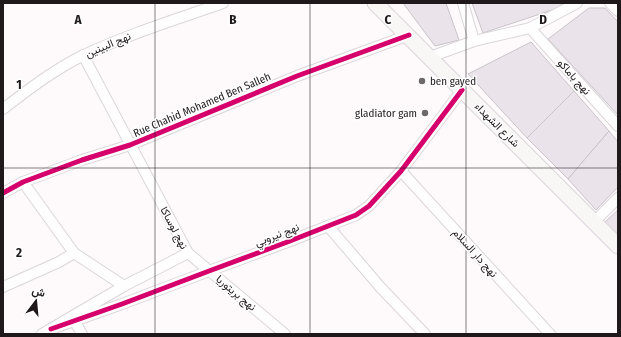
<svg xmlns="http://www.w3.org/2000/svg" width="621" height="337" viewBox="0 0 621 337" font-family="'Fira Sans Condensed',Vazirmatn,sans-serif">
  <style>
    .building { fill: #ebe3ea; stroke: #c8c4c7 }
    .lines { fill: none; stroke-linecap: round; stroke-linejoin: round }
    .minor-casing { stroke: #dbd6d9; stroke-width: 12 }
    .secondary-casing { stroke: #dbd6d9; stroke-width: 17 }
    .minor { stroke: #fffeff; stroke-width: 10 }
    .secondary { stroke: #f9f6f6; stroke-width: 15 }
    .cycleway-casing { stroke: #fff; stroke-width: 8 }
    .cycleway { stroke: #d6006c; stroke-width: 5 }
    .grid { fill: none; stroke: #1f191c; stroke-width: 1; stroke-opacity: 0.55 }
    .poi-dot { fill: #6d686a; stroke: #fff; stroke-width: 1.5 }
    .labels { text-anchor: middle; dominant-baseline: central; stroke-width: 3; stroke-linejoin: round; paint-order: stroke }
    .street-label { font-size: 11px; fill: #1f191c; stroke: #fff }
    .poi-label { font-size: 11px; fill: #1f191c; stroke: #fff; text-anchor: start }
    .grid-label { font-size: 13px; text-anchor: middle; font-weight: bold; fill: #1f191c; stroke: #fff; stroke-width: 3; stroke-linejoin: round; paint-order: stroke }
  </style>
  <rect width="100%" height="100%" fill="#fefafc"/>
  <!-- building -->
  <g class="building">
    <polygon points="403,3 446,3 459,40 435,46"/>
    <polygon points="472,3 564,3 558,8 483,33"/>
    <polygon points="589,8 605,8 618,22 618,115 548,39"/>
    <polygon points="531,42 574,91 527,138 468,74"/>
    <polygon points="574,91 609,131 568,179 527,138"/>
    <polygon points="609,131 618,142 618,187 596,210 568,179"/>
    <polygon points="618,210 618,236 605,222"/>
  </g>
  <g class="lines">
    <!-- minor casing -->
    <g class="minor-casing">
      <g id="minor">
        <polyline points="463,3 474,41"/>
        <polyline points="610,3 618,11"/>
        <polyline points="530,28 618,126"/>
        <polyline points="83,55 188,253 285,334"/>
        <polyline points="430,57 474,41 530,28 577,3"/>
        <path d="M3,109c26,-20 52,-40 81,-54 45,-21 93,-36 139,-52"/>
        <polyline points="401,171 550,334"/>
        <polyline points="23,182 74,253 124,286"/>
        <polyline points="3,193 23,182 82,160 130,145 297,76 409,35"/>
        <polyline points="594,222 618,198"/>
        <polyline points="328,226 381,288 425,334"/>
        <polyline points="3,287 59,262 74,253"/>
        <polyline points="72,317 82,334"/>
        <polyline points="51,329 122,304 209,271 290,241 356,215 369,206 401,171 462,90"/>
        <polyline points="42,334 124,286 188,253"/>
      </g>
    </g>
    <!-- secondary casing -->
    <g class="secondary-casing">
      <polyline id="secondary" points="375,3 618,246"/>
    </g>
    <!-- minor -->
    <use href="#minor" class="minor"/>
    <!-- secondary -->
    <use href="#secondary" class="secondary"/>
    <!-- cycleway casing -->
    <g class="cycleway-casing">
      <g id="cycleway">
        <polyline points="3,193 23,182 82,160 130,145 297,76 409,35"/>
        <polyline points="51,329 122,304 209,271 290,241 356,215 369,206 401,171 462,90"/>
      </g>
    </g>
    <!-- cycleway -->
    <use href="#cycleway" class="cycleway"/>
  </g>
  <!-- grid -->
  <path class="grid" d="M155,3v331M310,3v331M466,3v331M3,168h615"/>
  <!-- markers -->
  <g class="poi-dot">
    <circle cx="422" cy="81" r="4"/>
    <circle cx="425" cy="113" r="4"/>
  </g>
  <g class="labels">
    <!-- street labels -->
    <g class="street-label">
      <text transform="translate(108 45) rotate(-23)">نهج البينين</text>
      <text transform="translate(574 77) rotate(48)">نهج باماكو</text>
      <text transform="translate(202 105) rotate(-23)">Rue Chahid Mohamed Ben Salleh</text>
      <text transform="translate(497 125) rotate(45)">شارع الشهداء</text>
      <text transform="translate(174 228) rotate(62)">نهج لوساكا</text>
      <text transform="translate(277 235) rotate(-21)">نهج نيروبي</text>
      <text transform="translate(475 253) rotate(48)">نهج دار السلام</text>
      <text transform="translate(236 293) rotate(40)">نهج بريتوريا</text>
    </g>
    <!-- poi labels -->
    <g class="poi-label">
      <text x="430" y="81">ben gayed</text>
      <text x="417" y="113" text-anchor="end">gladiator gam</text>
    </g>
  </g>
  <g class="grid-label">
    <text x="78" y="24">A</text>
    <text x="233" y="24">B</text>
    <text x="388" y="24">C</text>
    <text x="543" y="24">D</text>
    <text x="19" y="89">1</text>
    <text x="19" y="257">2</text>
  </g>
  <!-- border -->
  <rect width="621" height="337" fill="none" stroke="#1f191c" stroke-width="8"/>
  <!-- north arrow -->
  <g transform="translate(36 301) rotate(16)" stroke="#ffffff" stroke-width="3" paint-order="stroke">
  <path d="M0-3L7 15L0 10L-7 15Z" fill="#1f191c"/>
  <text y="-6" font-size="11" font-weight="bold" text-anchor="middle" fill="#1f191c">ش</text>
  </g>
</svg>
